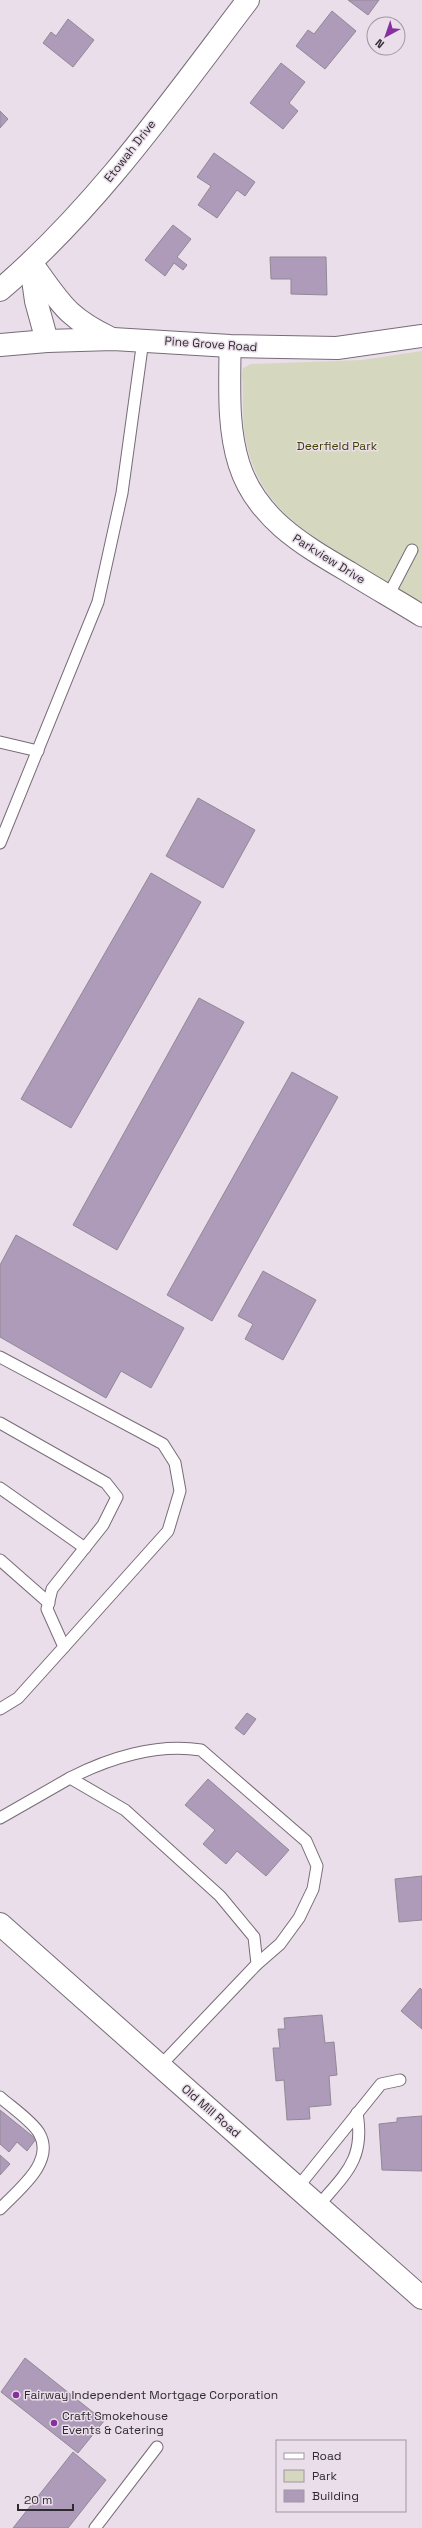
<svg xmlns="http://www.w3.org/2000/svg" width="422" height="2528" viewBox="0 0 422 2528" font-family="'Space Grotesk',sans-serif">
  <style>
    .green { fill: #d5d7be }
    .building { fill: #ae9ab9; stroke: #918996 }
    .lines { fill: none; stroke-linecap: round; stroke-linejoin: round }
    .service-casing { stroke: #776c77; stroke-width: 13 }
    .minor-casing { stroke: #776c77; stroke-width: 23 }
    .tertiary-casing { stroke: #776c77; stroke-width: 24 }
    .service { stroke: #fff; stroke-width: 11 }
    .minor { stroke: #fff; stroke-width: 21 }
    .tertiary { stroke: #fff; stroke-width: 22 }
    .poi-dot { fill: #87319f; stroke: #eadeea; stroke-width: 1.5 }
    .labels { text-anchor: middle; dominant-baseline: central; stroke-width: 3; stroke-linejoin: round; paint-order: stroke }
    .street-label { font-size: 12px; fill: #302b30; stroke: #eadeea }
    .park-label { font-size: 12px; fill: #404102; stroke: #eadeea }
    .poi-label { font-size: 12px; fill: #302b30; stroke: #eadeea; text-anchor: start }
  </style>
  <rect width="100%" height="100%" fill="#eadeea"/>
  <!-- green -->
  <path class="green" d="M422,351v252c-24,-15 -49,-29 -73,-44 -48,-29 -88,-54 -102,-113 -6,-22 -3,-49 -5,-72l1,-6 8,-4 111,-4z"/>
  <!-- building -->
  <g class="building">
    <polygon points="348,0 379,0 368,15"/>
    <polygon points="332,11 356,31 325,69 296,46 308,30 314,34"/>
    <polygon points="68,19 94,40 73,67 43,43 51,32 56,36"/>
    <polygon points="281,63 305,82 289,103 298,111 283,129 250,103"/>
    <polygon points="0,111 8,119 0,128"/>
    <polygon points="214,153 255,182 245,196 237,190 217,218 198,205 211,186 197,177"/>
    <polygon points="173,225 191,239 177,257 187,265 183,270 174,263 165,276 145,260"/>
    <polygon points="270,257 326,257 327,295 291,294 291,279 271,279"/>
    <polygon points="198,798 255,830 223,888 166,856"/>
    <polygon points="151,873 201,902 71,1128 21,1099"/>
    <polygon points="199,998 244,1022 117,1250 73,1225"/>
    <polygon points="292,1072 338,1097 212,1321 167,1295"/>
    <polygon points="16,1235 184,1328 151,1388 121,1371 106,1398 0,1337 0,1265"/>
    <polygon points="263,1271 316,1300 283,1360 245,1339 253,1324 238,1316"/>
    <polygon points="247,1713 256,1719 244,1735 235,1728"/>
    <polygon points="208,1779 289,1850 266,1876 237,1851 226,1864 203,1844 215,1830 185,1805"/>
    <polygon points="422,1876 422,1920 399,1922 395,1879"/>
    <polygon points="420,1988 422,1990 422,2029 401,2011"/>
    <polygon points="322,2015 325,2043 334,2042 337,2075 329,2076 331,2105 309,2107 310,2119 287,2120 284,2080 276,2081 273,2048 280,2048 278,2029 285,2029 284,2018"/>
    <polygon points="0,2110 36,2139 27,2151 17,2142 9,2152 0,2144"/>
    <polygon points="422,2116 422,2171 382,2170 379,2124 397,2122 397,2118"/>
    <polygon points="0,2155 10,2164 0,2175"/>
    <polygon points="25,2358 104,2421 78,2453 1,2392"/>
    <polygon points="73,2452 106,2480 68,2528 13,2528"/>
  </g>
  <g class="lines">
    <!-- service casing -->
    <g class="service-casing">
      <g id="service">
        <polyline points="388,596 412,550"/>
        <polyline points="0,742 38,751"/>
        <polyline points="0,843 98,602 122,493 143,340"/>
        <polyline points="0,1357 163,1444 175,1463 180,1491 168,1531 64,1647"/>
        <polyline points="0,1423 106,1483 117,1497 103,1525 52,1589 47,1609 64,1647 18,1698 0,1709"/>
        <polyline points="0,1488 85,1548"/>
        <polyline points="0,1560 49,1603"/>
        <path d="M70,1778c39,-20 87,-35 131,-28l105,91 11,25 -4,23 -14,29 -19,26 -23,20"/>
        <polyline points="0,1818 70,1778 125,1810 220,1896 254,1937 257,1964 160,2066"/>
        <path d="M0,2097c10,9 32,24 39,36 17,29 -21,57 -39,76"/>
        <polyline points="298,2187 381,2084 400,2080"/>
        <path d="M319,2205c27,-32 46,-46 38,-92"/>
        <polyline points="95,2528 157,2447"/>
      </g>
    </g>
    <!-- minor casing -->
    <g class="minor-casing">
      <path id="minor" d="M230,346c0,39 -3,80 9,118 17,54 64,81 110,108 24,15 49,29 73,44"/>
    </g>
    <!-- tertiary casing -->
    <g class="tertiary-casing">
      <g id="tertiary">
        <path d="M31,263c29,38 33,53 79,75"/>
        <polyline points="31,265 36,301 47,341"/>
        <path d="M0,290c97,-83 171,-189 248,-290"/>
        <polyline points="0,345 47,341 113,339 230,346 337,348 422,336"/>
        <polyline points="0,1924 422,2298"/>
      </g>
    </g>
    <!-- service -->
    <use href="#service" class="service"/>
    <!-- minor -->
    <use href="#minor" class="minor"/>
    <!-- tertiary -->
    <use href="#tertiary" class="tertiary"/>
  </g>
  <!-- markers -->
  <g class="poi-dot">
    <circle cx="16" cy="2395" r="4"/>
    <circle cx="54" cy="2423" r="4"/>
  </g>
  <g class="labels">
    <!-- street labels -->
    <g class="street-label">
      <text transform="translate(130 151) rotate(-52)">Etowah Drive</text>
      <text transform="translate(211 344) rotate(4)">Pine Grove Road</text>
      <text transform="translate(329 559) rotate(32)">Parkview Drive</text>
      <text transform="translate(211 2111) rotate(41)">Old Mill Road</text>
    </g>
    <!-- park labels -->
    <g class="park-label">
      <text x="337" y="446">Deerfield Park</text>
    </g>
    <!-- poi labels -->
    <g class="poi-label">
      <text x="24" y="2395">Fairway Independent Mortgage Corporation</text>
      <text x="62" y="2416">Craft Smokehouse<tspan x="62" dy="14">Events &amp; Catering</tspan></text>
    </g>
  </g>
  <!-- legend -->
  <rect x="276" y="2440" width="130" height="72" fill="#eadeea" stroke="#a096a0"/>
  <rect x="284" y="2453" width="20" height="6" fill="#ffffff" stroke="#a096a0"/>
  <text x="312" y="2460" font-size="12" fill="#302b30">Road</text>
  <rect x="284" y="2470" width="20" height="12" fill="#d5d7be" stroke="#a096a0"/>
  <text x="312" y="2480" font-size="12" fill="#302b30">Park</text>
  <rect x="284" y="2490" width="20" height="12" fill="#ae9ab9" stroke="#a096a0"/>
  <text x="312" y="2500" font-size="12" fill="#302b30">Building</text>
  <!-- north arrow -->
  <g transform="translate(386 36) rotate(220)"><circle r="19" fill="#eadeea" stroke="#a096a0"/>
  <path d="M0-3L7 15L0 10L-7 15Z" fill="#87319f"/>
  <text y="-6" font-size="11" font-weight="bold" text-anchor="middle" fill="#302b30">N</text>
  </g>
  <!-- scale -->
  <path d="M18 2504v6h55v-6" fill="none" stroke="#302b30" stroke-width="2"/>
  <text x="24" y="2504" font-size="12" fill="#302b30" stroke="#eadeea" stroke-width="3" paint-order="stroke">20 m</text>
</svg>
